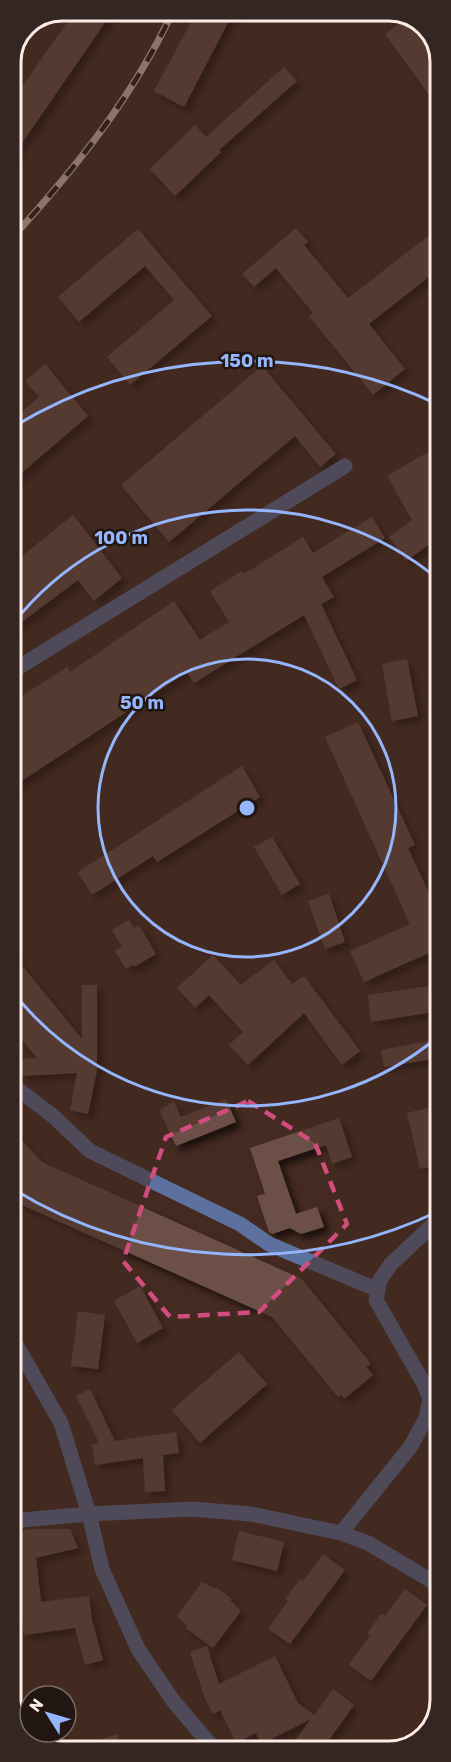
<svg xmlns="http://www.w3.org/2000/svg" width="451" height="1762" viewBox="0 0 451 1762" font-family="Rubik,sans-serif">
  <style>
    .building { fill: #6c5046; filter: url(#shadow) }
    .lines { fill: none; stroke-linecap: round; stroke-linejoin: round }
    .minor { stroke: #5c719e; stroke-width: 15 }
    .rail-casing { stroke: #e3d1ca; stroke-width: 7 }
    .rail { stroke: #221612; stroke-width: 4.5; stroke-dasharray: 14; stroke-linecap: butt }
    .marked { fill: none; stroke: #d14d7e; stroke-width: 4.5; stroke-dasharray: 12 8; stroke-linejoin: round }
    .ring { fill: none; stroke: #95b6fd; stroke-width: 3 }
    .rim { fill: none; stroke: #fdece6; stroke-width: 3 }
    .centre { fill: #95b6fd; stroke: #221612; stroke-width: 3 }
    .ring-label { font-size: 18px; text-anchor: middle; font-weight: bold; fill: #95b6fd; stroke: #221612; stroke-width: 5; stroke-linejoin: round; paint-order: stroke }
  </style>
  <defs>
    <filter id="shadow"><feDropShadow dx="5.5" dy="5.5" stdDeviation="3" flood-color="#0009"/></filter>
  </defs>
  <rect width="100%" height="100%" fill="#442a21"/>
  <!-- building -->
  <g class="building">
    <polygon points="75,11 113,11 11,159 11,96 20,81 24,84"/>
    <polygon points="197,11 234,11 184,107 154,91"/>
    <polygon points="409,17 423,23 440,52 440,110 385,34"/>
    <polygon points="284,67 297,81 219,150 221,152 175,196 150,169 195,125 206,137"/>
    <polygon points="296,228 308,242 304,245 348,298 431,234 440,245 440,268 369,324 405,369 373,395 309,316 313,313 276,268 254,287 242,274"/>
    <polygon points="138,229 212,316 130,385 107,357 174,300 145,266 79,322 58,297"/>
    <polygon points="45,364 88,416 11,482 11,421 39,397 25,381"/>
    <polygon points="262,366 336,454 320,467 295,436 169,542 121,485"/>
    <polygon points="440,445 440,537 406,561 389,537 412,520 387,476"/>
    <polygon points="73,515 122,578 94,601 78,580 11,630 11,565"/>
    <polygon points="372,517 385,538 322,577 334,597 321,604 357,680 339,689 304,615 194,683 187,672 11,788 11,703 67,667 70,672 174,601 200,640 229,622 210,591 242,571 244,574 303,537 313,553"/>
    <polygon points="407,659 418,716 392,721 382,664"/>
    <polygon points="358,722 415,845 408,848 440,917 440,948 364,982 350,951 410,924 325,737"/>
    <polygon points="242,766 260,797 157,862 153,856 92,895 78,872"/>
    <polygon points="272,837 300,884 282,895 254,847"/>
    <polygon points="329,894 345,942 325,949 308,901"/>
    <polygon points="129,920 134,928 139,925 156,954 134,967 133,965 126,969 115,951 122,947 112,930"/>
    <polygon points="11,952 82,1039 82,985 97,985 97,1070 88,1114 70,1110 77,1073 21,1076 20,1059 37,1058 16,1033 19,1030 11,1020"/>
    <polygon points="213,955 241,985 274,960 292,984 304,976 360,1051 342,1065 304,1013 248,1065 229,1045 243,1032 209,995 195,1008 177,988"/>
    <polygon points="422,987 440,987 440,1011 371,1022 368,995"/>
    <polygon points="440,1039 440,1058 384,1067 381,1050"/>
    <polygon points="226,1099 236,1122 176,1146 159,1110 174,1102 181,1117"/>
    <polygon points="432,1107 440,1141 440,1165 420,1169 407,1113"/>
    <polygon points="339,1118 352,1157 332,1164 326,1145 278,1161 296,1214 317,1207 324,1227 301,1234 290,1228 272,1234 269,1232 257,1196 265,1194 250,1148"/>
    <polygon points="11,1129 42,1162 302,1279 371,1364 366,1367 373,1375 344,1399 341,1395 338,1397 272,1317 11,1200"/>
    <polygon points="140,1286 163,1328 137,1343 114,1301"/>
    <polygon points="78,1311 105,1315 98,1369 71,1366"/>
    <polygon points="239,1352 267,1384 200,1443 172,1410"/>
    <polygon points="90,1389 115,1441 176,1432 179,1453 163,1455 165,1491 145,1492 143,1458 95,1465 92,1444 99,1443 76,1396"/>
    <polygon points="33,1529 70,1529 78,1548 36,1558 41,1602 89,1596 92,1620 103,1660 85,1665 75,1628 24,1635 16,1579 11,1580 11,1532"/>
    <polygon points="239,1531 284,1542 277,1571 232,1560"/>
    <polygon points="323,1554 345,1570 290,1644 268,1629 288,1601 285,1599 300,1579 303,1581"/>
    <polygon points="202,1582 215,1589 216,1587 232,1599 230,1600 241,1611 213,1648 186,1628 187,1626 177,1616"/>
    <polygon points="405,1589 427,1605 371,1681 349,1665 350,1663 370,1636 367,1634 381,1614 385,1616"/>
    <polygon points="207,1646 219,1684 275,1656 298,1703 314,1715 333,1689 354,1705 321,1751 287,1751 311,1719 261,1744 256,1733 236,1743 220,1710 213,1714 204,1696 190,1652"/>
    <polygon points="24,1732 63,1732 66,1751 56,1751 28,1739"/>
    <polygon points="117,1734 122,1751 75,1751 74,1748"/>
  </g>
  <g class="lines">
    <!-- minor -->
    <g class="minor">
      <polyline points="11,672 345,466"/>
      <polyline points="11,1084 53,1116 90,1151 240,1224 269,1244 378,1290"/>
      <polyline points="11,1336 61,1423 89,1514 102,1569 138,1649 174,1702 216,1751"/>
      <polyline points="11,1521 89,1514 192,1509 251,1514 341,1533 368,1543 440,1586"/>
      <polyline points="341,1533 411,1446 426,1418 430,1399 424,1384 376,1300 380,1280 391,1264 440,1218"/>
    </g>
    <!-- rail casing -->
    <g class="rail-casing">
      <g id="rail">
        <polyline points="413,19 414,20"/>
        <path d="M11,239c64,-70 122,-142 162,-228"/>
      </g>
    </g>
    <!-- rail -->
    <use href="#rail" class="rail"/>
  </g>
  <!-- marked area -->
  <path d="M0 0H451V1762H0ZM248,1101l67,42 32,81 -88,88 -89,5 -47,-56 43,-124z" fill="#442a21" fill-opacity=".55" fill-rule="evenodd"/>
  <path class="marked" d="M248,1101l67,42 32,81 -88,88 -89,5 -47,-56 43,-124z"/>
  <!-- distance rings -->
  <g class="ring">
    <circle cx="247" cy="808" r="149"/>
    <path d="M439 1036A298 298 0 0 1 12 991M12 625A298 298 0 0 1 439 580"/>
    <path d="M439 1211A447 447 0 0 1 13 1189M13 427A447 447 0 0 1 439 405"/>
  </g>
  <!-- crop -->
  <path d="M0 0H451V1762H0ZM62 21H389A41 41 0 0 1 430 62V1700A41 41 0 0 1 389 1741H62A41 41 0 0 1 21 1700V62A41 41 0 0 1 62 21Z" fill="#342723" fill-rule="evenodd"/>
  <path class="rim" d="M62 21H389A41 41 0 0 1 430 62V1700A41 41 0 0 1 389 1741H62A41 41 0 0 1 21 1700V62A41 41 0 0 1 62 21Z"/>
  <circle cx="247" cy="808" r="9" class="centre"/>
  <g class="ring-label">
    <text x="247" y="367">150 m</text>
    <text x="121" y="544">100 m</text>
    <text x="142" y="709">50 m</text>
  </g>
  <!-- north arrow -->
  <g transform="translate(48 1714) rotate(307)"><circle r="28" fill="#221612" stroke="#7a6c67" stroke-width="1.5"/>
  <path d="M0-4.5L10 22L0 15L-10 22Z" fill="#95b6fd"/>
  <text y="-9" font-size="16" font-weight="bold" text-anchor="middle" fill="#fdece6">N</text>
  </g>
</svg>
